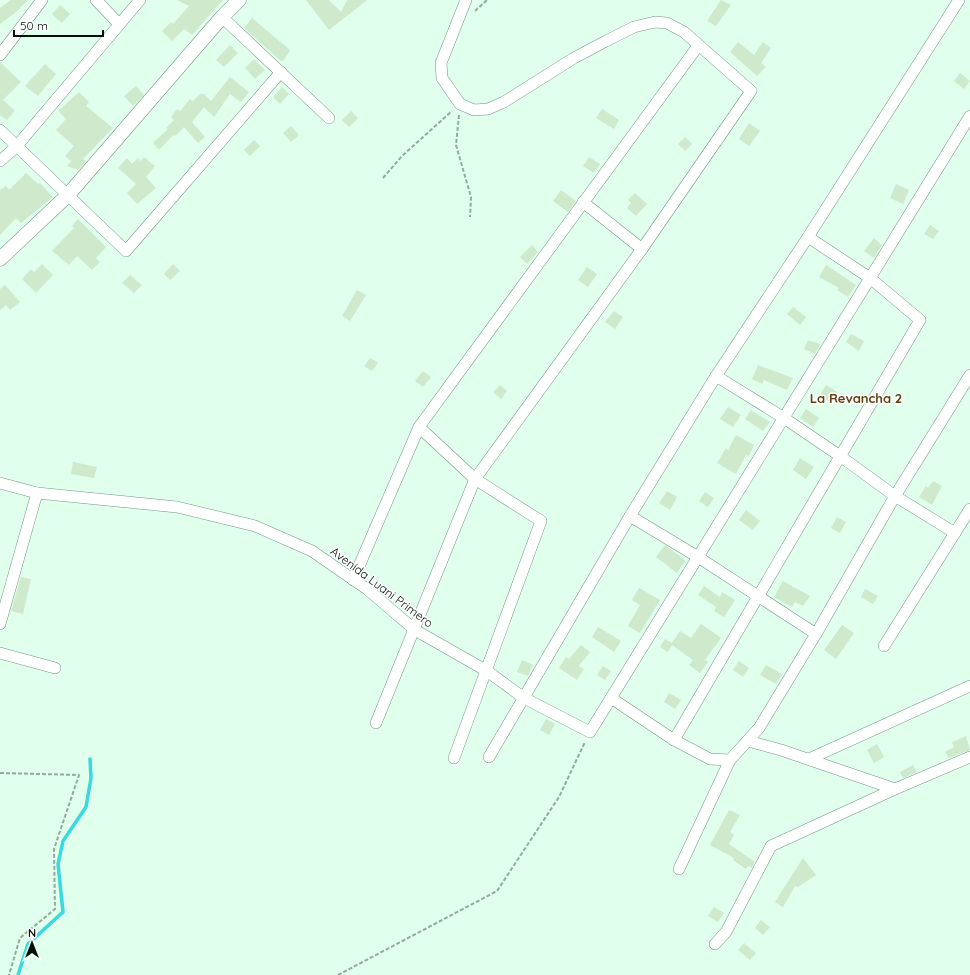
<svg xmlns="http://www.w3.org/2000/svg" width="970" height="975" viewBox="0 0 970 975" font-family="Quicksand,sans-serif">
  <style>
    .lines { fill: none; stroke-linecap: round; stroke-linejoin: round }
    .stream { stroke: #3ad8df; stroke-width: 3.5 }
    .building { fill: #cee9cb }
    .minor-casing { stroke: #739783; stroke-width: 12 }
    .tertiary-casing { stroke: #739783; stroke-width: 15 }
    .path { stroke: #93ab9d; stroke-width: 2; stroke-dasharray: 4 2; stroke-linecap: butt }
    .minor { stroke: #fff; stroke-width: 11 }
    .tertiary { stroke: #fff; stroke-width: 14 }
    .labels { text-anchor: middle; dominant-baseline: central; stroke-width: 3; stroke-linejoin: round; paint-order: stroke }
    .street-label { font-size: 12px; fill: #04110a; stroke: #fff }
    .neighbourhood-label { font-size: 13px; font-weight: bold; fill: #643d0e; stroke: #fff }
  </style>
  <rect width="100%" height="100%" fill="#e0ffed"/>
  <g class="lines">
    <!-- stream -->
    <polyline class="stream" points="18,975 28,944 63,912 58,864 63,841 86,807 91,778 90,759"/>
  </g>
  <!-- building -->
  <g class="building">
    <polygon points="11,0 28,0 15,13 0,24 0,8"/>
    <polygon points="177,0 223,0 192,35 184,29 172,41 162,31 171,22 173,24 189,6"/>
    <polygon points="306,0 329,0 341,12 347,0 367,0 329,30"/>
    <polygon points="721,0 731,5 716,26 707,21"/>
    <polygon points="60,5 70,14 62,23 52,14"/>
    <polygon points="252,18 290,50 284,60 281,61 244,28"/>
    <polygon points="738,42 754,55 763,42 771,48 761,63 766,67 757,76 730,52"/>
    <polygon points="230,45 238,53 224,67 216,60"/>
    <polygon points="254,59 265,70 255,79 245,68"/>
    <polygon points="0,62 21,82 3,100 15,111 7,120 0,115"/>
    <polygon points="45,64 56,74 38,96 25,86"/>
    <polygon points="960,73 970,81 964,89 954,81"/>
    <polygon points="230,77 249,92 241,102 230,94 214,117 204,107 192,122 205,137 198,143 184,127 175,136 173,135 159,150 153,143 168,129 166,128 174,120 171,117 177,109 180,111 190,99 193,101 200,94 204,94 211,101"/>
    <polygon points="136,86 144,95 133,106 124,96"/>
    <polygon points="282,87 289,94 280,104 273,97"/>
    <polygon points="79,92 89,102 86,106 113,128 83,159 86,161 78,170 67,166 71,161 65,156 74,146 56,130 66,119 58,111"/>
    <polygon points="602,109 619,120 614,129 596,118"/>
    <polygon points="351,111 358,118 349,127 342,120"/>
    <polygon points="749,123 760,131 749,146 739,139"/>
    <polygon points="291,126 299,135 291,142 283,133"/>
    <polygon points="685,137 692,144 685,151 678,144"/>
    <polygon points="254,140 260,146 250,156 244,150"/>
    <polygon points="144,157 155,166 146,177 156,188 137,204 127,193 136,184 118,168 127,158 132,164 138,158 141,161"/>
    <polygon points="589,157 600,164 594,173 583,166"/>
    <polygon points="26,173 38,184 40,183 53,197 21,223 16,218 0,235 0,190 6,186 9,190"/>
    <polygon points="896,184 909,190 903,204 890,198"/>
    <polygon points="561,190 576,201 568,212 553,201"/>
    <polygon points="635,193 647,204 636,216 627,208 631,203 628,200"/>
    <polygon points="78,219 106,247 96,258 100,262 92,270 77,256 69,265 52,251 74,228 72,226"/>
    <polygon points="930,225 939,231 933,239 924,234"/>
    <polygon points="874,238 882,245 874,258 864,251"/>
    <polygon points="532,245 538,252 527,264 520,257"/>
    <polygon points="42,264 53,275 36,293 22,279 31,269 34,272"/>
    <polygon points="173,264 180,271 170,280 164,274"/>
    <polygon points="826,265 856,285 848,297 837,290 839,288 819,277"/>
    <polygon points="587,267 597,274 588,287 578,280"/>
    <polygon points="130,275 142,285 134,293 122,283"/>
    <polygon points="5,285 20,302 10,310 6,305 0,310 0,289"/>
    <polygon points="357,290 366,295 350,321 342,316"/>
    <polygon points="793,307 806,317 800,325 787,314"/>
    <polygon points="614,311 623,317 615,329 605,322"/>
    <polygon points="851,334 864,341 859,351 846,342"/>
    <polygon points="808,340 820,344 815,354 804,349"/>
    <polygon points="370,358 378,363 372,371 364,366"/>
    <polygon points="758,365 793,378 787,390 764,380 762,384 752,379"/>
    <polygon points="423,371 431,377 423,387 415,381"/>
    <polygon points="500,385 507,391 501,399 493,392"/>
    <polygon points="826,385 837,392 830,402 819,396"/>
    <polygon points="728,407 741,415 733,427 720,419"/>
    <polygon points="806,409 819,418 813,427 800,418"/>
    <polygon points="751,410 770,422 763,431 745,419"/>
    <polygon points="736,435 754,445 749,456 746,455 736,474 717,463 726,448 728,450"/>
    <polygon points="800,458 814,467 806,479 793,470"/>
    <polygon points="73,462 97,467 94,478 71,474"/>
    <polygon points="933,481 942,486 932,505 919,497 926,486 928,488"/>
    <polygon points="667,491 677,497 670,510 659,503"/>
    <polygon points="705,492 714,498 708,507 699,501"/>
    <polygon points="746,510 760,521 753,530 739,520"/>
    <polygon points="837,517 846,522 840,533 831,528"/>
    <polygon points="665,545 686,561 677,573 656,557"/>
    <polygon points="21,577 31,579 23,614 11,611"/>
    <polygon points="783,581 810,596 803,606 795,602 792,607 774,597"/>
    <polygon points="704,586 720,597 722,592 735,600 724,617 714,611 716,607 698,595"/>
    <polygon points="639,588 660,600 640,633 628,626 640,605 632,600"/>
    <polygon points="865,589 878,596 873,604 861,597"/>
    <polygon points="701,624 721,638 705,660 708,662 700,673 689,665 693,660 672,645 668,652 660,647 665,639 672,643 680,631 691,638"/>
    <polygon points="842,625 854,633 836,659 824,650"/>
    <polygon points="598,627 621,641 614,652 592,637"/>
    <polygon points="581,645 590,652 579,666 584,669 577,680 559,668 566,657 569,659"/>
    <polygon points="522,660 533,665 528,676 517,672"/>
    <polygon points="739,661 749,668 743,677 733,670"/>
    <polygon points="766,665 782,674 776,684 760,675"/>
    <polygon points="603,666 611,671 605,680 597,675"/>
    <polygon points="669,693 681,700 675,709 664,702"/>
    <polygon points="546,719 555,724 549,735 540,730"/>
    <polygon points="966,736 970,750 949,758 945,752 954,747 952,742"/>
    <polygon points="877,744 884,757 874,763 867,750"/>
    <polygon points="913,765 917,772 903,778 900,772"/>
    <polygon points="729,810 740,815 730,832 734,835 729,844 755,862 752,868 748,866 746,869 733,860 734,858 710,845"/>
    <polygon points="803,858 816,875 798,887 795,886 783,907 775,902"/>
    <polygon points="714,907 724,913 718,922 708,916"/>
    <polygon points="761,920 770,927 763,935 755,928"/>
    <polygon points="744,943 756,953 750,960 738,950"/>
  </g>
  <g class="lines">
    <!-- minor casing -->
    <g class="minor-casing">
      <g id="minor">
        <polyline points="96,0 119,24"/>
        <polyline points="222,17 329,118"/>
        <polyline points="0,55 42,0"/>
        <polyline points="0,130 126,251 281,72"/>
        <polyline points="0,161 16,147 140,0"/>
        <polyline points="583,202 642,249"/>
        <polyline points="716,376 784,418 840,456 895,496 955,533"/>
        <polyline points="419,427 475,479 541,521 454,758"/>
        <polyline points="0,483 37,493 177,507 255,526 312,551 367,589 415,630 487,671 524,698 590,732 970,116"/>
        <polyline points="630,516 698,557 816,634"/>
        <polyline points="353,580 419,427 698,46"/>
        <polyline points="0,624 37,493"/>
        <polyline points="884,646 970,509"/>
        <polyline points="0,653 55,668"/>
        <polyline points="611,698 674,740 710,759 730,760"/>
        <polyline points="376,723 475,479 642,249 751,91 684,32 667,23 655,22 634,27 606,41 574,58 504,102 488,109 474,110 460,104 442,78 441,63 466,0"/>
        <polyline points="674,740 920,320 870,278 808,237"/>
        <polyline points="748,741 781,750 895,789 970,757"/>
        <polyline points="489,757 630,516 716,376 808,237 959,0"/>
        <polyline points="809,759 970,686"/>
        <polyline points="679,869 730,760 759,728 816,634 895,496 970,375"/>
        <polyline points="715,944 726,932 771,846 895,789"/>
      </g>
    </g>
    <!-- tertiary casing -->
    <g class="tertiary-casing">
      <polyline id="tertiary" points="0,259 68,195 222,17 239,0"/>
    </g>
    <!-- path -->
    <g class="path">
      <polyline points="475,11 487,0"/>
      <polyline points="459,115 456,145 471,197 470,217"/>
      <polyline points="383,178 402,156 452,111"/>
      <polyline points="0,773 79,775 54,849 55,909 20,938 9,975"/>
      <polyline points="338,975 497,891 559,797 585,742"/>
    </g>
    <!-- minor -->
    <use href="#minor" class="minor"/>
    <!-- tertiary -->
    <use href="#tertiary" class="tertiary"/>
  </g>
  <g class="labels">
    <!-- street labels -->
    <g class="street-label">
      <text transform="translate(382 587) rotate(37)">Avenida Luani Primero</text>
    </g>
    <!-- neighbourhood labels -->
    <g class="neighbourhood-label">
      <text x="856" y="398">La Revancha 2</text>
    </g>
  </g>
  <!-- north arrow -->
  <g transform="translate(32 943)" stroke="#ffffff" stroke-width="3" paint-order="stroke">
  <path d="M0-3L7 15L0 10L-7 15Z" fill="#04110a"/>
  <text y="-6" font-size="11" font-weight="bold" text-anchor="middle" fill="#04110a">N</text>
  </g>
  <!-- scale -->
  <path d="M14 30v6h89v-6" fill="none" stroke="#04110a" stroke-width="2"/>
  <text x="20" y="30" font-size="12" fill="#04110a" stroke="#ffffff" stroke-width="3" paint-order="stroke">50 m</text>
</svg>
